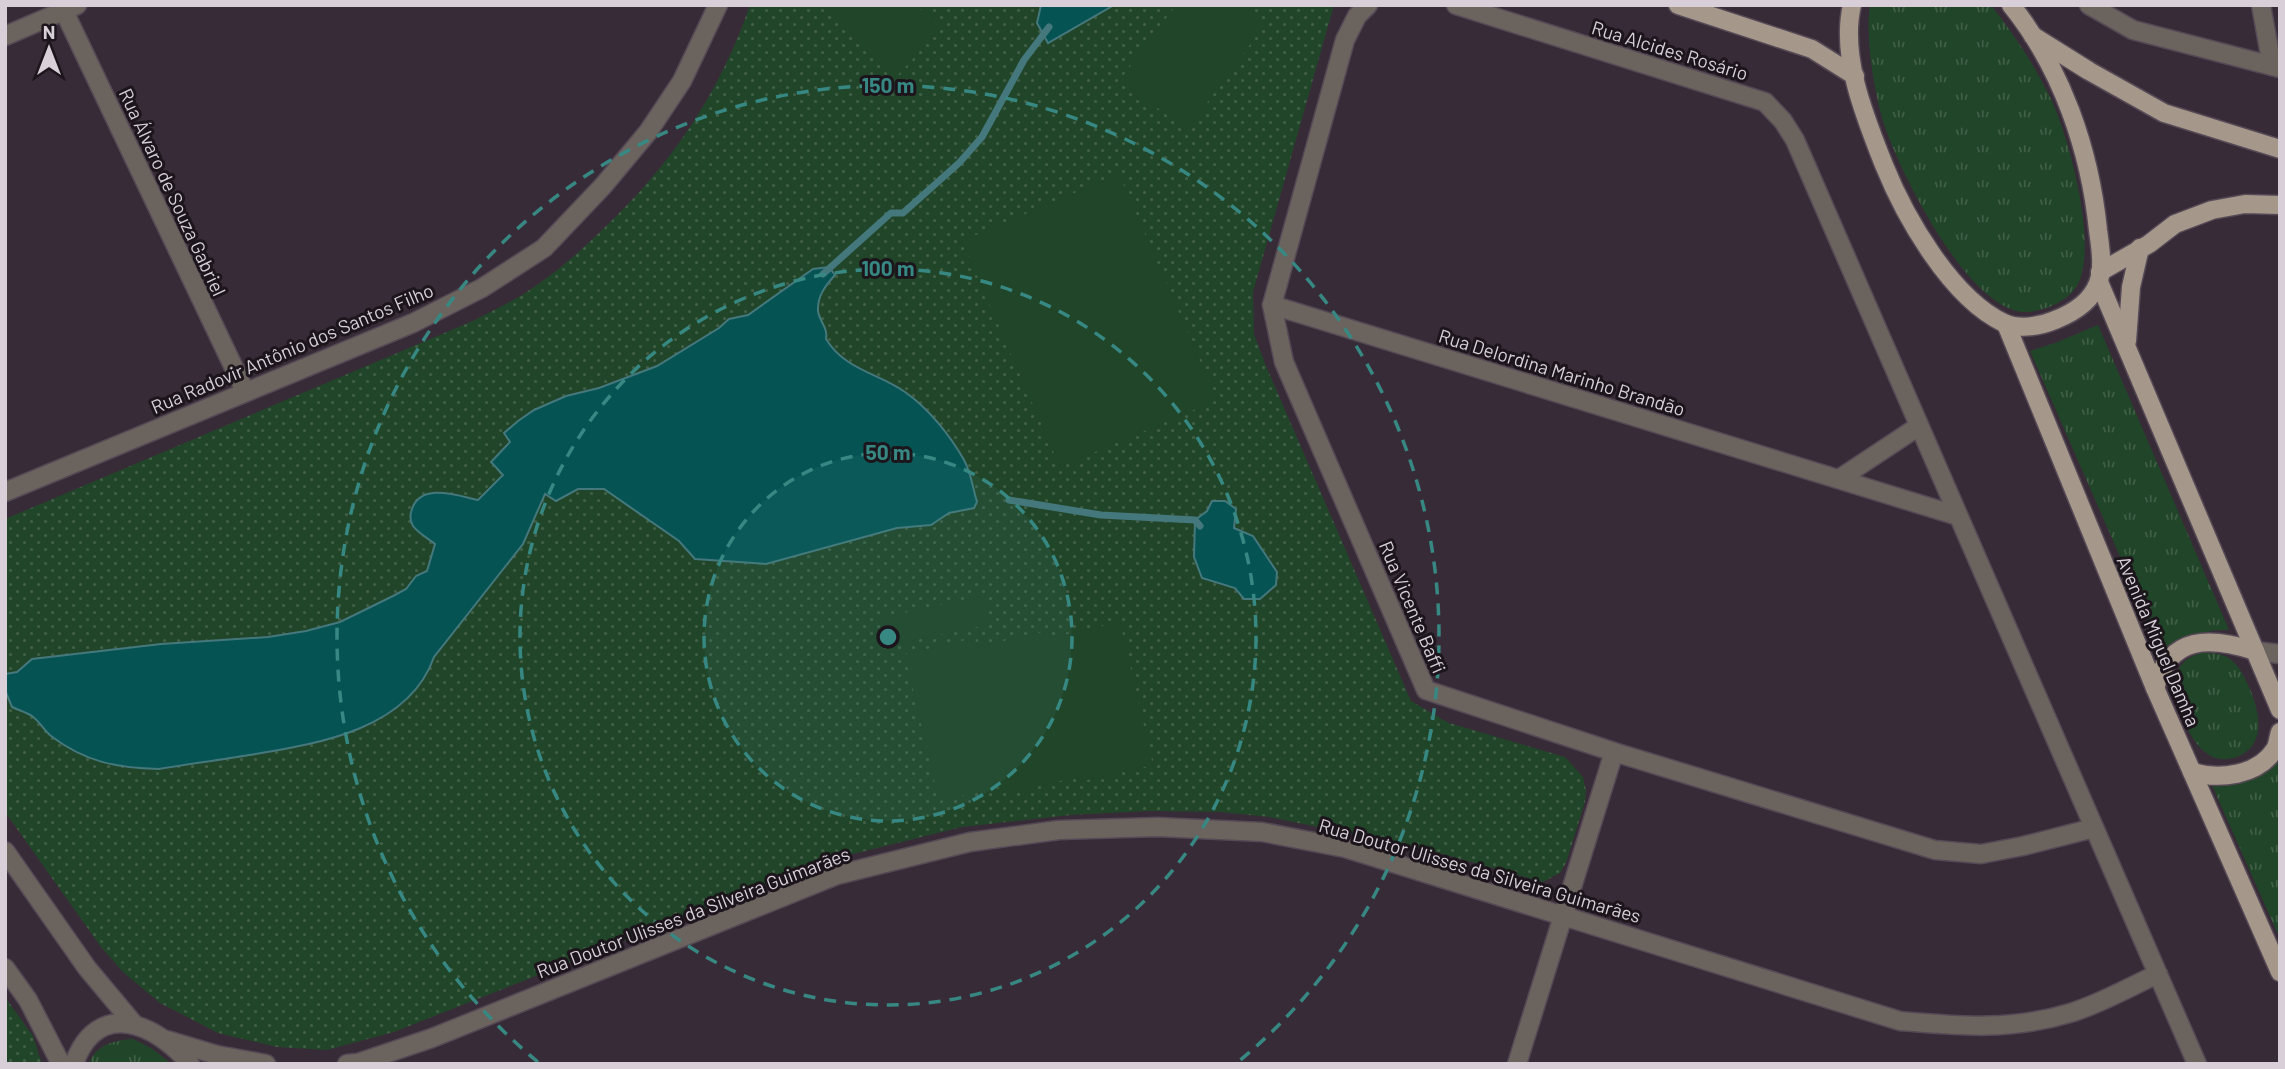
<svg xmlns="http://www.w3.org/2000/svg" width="2285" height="1069" viewBox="0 0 2285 1069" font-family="Barlow,sans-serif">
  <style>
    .grass { fill: url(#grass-tufts) }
    .park { fill: url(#park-dots) }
    .garden { fill: #214528 }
    .water { fill: #065354; stroke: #45787c; stroke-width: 2 }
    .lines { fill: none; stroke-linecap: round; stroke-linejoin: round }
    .stream { stroke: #45787c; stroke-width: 7 }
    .minor-casing { stroke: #554955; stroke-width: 21 }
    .major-casing { stroke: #554955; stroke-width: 21 }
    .minor { stroke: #6b645e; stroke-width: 18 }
    .major { stroke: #a5988b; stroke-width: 18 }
    .ring { fill: none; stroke: #378883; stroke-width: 3.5; stroke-dasharray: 12 9 }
    .labels { text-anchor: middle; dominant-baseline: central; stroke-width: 6; stroke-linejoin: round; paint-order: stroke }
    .street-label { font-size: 19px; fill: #d8cfd8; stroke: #1c161c }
    .centre { fill: #378883; stroke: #1c161c; stroke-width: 3.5 }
    .ring-label { font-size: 21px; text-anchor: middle; font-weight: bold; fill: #378883; stroke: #1c161c; stroke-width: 6; stroke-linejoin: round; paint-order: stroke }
  </style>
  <defs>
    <pattern id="grass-tufts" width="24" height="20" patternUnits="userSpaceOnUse" patternTransform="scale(1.75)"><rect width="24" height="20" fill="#214528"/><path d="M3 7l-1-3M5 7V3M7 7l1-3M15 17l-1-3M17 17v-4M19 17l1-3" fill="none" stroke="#405f46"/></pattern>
    <pattern id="park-dots" width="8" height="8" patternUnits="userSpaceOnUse" patternTransform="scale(1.75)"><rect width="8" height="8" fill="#214528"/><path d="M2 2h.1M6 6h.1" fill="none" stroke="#405f46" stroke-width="1.8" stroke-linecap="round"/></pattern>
  </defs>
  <rect width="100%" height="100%" fill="#382b38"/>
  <!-- grass -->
  <g class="grass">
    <path d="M1870,5h121c23,29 44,61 60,94 18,38 50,154 24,190 -10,13 -31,22 -47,23 -58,4 -130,-143 -145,-191 -9,-32 -18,-83 -13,-116z"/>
    <path d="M2098,325l131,305c-30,-1 -41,10 -65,27l-134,-306 25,-8z"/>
    <path d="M2201,653c9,0 18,0 26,4 11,6 17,19 22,30 11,25 19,61 -16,71 -27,7 -41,-18 -50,-39 -10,-27 -17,-55 18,-66z"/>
    <polygon points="2278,758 2280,762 2280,939 2211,783"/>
    <path d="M133,1039l18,9 21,16h-83c6,-19 26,-24 44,-25z"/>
  </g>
  <!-- park -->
  <g class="park">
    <path d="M750,5h584l-81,287 1,42 12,32 145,335 38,22 116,34 18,20 3,13 -1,12 -19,61 -6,10 -17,9 -122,-34 -152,-31 -49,-5 -73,-1 -76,4 -109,12 -133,33 -435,172 -67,18 -50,-3 -59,-14 -58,-30 -37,-31 -22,-25 -96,-135v-293l470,-199c18,-10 39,-19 56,-31 26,-17 48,-37 70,-58 69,-65 118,-136 149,-226z"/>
    <polygon points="5,997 33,1036 42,1064 5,1064"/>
  </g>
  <!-- garden -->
  <g class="garden">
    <polygon points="819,5 916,5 941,28 897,76"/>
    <polygon points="1176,5 1240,5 1265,24 1187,130 1120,80"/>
    <polygon points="1119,174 1217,400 1060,467 962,241"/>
    <polygon points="985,595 991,624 887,646 881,618"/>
    <polygon points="1120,622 1153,765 1083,781 1081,776 1010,793 1008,785 939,801 905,654 975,638 977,647 1048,631 1050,638"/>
  </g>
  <!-- water -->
  <g class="water">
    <polygon points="1041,5 1114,5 1048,43 1037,23"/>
    <path d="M829,267l6,8c-9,10 -18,21 -17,36 2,12 10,16 8,28 19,31 52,34 79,53 23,16 45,43 59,68 7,12 9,29 13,42l-3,6 -25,5 -18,12 -34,3 -131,36 -71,-5 -16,-18 -75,-52h-26l-22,12 -11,-7 -22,50 -89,113c-26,74 -119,87 -185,98 -30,5 -60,9 -90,14 -42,-1 -74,-7 -108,-33 -7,-6 -12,-15 -19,-20 -6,-4 -14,-6 -20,-9l-7,-17v-16l12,-2 15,-13 129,-15 107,-7 38,-6 34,-9 53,-26 13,-7 10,-13 11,-5 8,-27c-6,-5 -17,-11 -22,-18 -3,-5 -3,-12 -1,-17 9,-27 47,-13 66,-9l25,-25 -12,-13 19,-20 -6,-9 14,-12 16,-11 32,-14 33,-8 58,-22 62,-38 10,-9 19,-4 65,-46z"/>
    <polygon points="1212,501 1225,501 1236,509 1234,528 1253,536 1277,572 1276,585 1260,599 1244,599 1235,588 1202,578 1194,557 1195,520 1207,511"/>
  </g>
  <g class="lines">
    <!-- stream -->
    <g class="stream">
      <polyline points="823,274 891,213 903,213 959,163 982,137 1024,60 1049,27"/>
      <polyline points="1009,500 1101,515 1195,520 1200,526"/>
    </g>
    <!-- minor casing -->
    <g class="minor-casing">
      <g id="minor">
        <polyline points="1368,5 1357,16 1345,40 1272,305 1284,362 1426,690 1614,752 1935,850 1981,854 2023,846 2094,828"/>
        <polyline points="1456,5 1765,102 1783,121 1795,140 2197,1064"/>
        <polyline points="2089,5 2133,30 2280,68"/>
        <polyline points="2261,5 2272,66"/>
        <polyline points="64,11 245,391"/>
        <polyline points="5,36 77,5"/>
        <polyline points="1272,305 1958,516"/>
        <polyline points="1839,479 1919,426"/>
        <polyline points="5,492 413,323 482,288 544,248 603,186 648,132 682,81 718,5"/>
        <polyline points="2255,651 2280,654"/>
        <polyline points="5,851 87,968 133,1023"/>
        <polyline points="5,968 28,1000 61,1064"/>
        <polyline points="167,1040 217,1055 266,1064"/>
        <path d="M74,1064c23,-66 82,-41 116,0"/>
        <path d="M347,1064l11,-1 74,-25 405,-163 133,-33 89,-12 99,-3 104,5 83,16 555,173c59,5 111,10 170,-8 30,-9 59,-26 88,-39"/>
        <polyline points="1517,1064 1614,752"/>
      </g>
    </g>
    <!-- major casing -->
    <g class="major-casing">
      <g id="major">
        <polyline points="1678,5 1812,49 1855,76"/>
        <path d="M1852,5c-12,52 13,112 32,160 21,52 67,133 120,158 15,7 37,3 51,-3 18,-7 36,-18 43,-37 6,-15 2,-38 0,-53 -8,-79 -36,-162 -87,-225"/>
        <polyline points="2033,36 2089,71 2164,113 2280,149"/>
        <polyline points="2100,272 2149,244 2175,224 2212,210 2245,204 2280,205"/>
        <polyline points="2099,282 2280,710"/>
        <polyline points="2006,324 2155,688 2280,972"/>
        <polyline points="2127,341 2131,287 2140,248"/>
        <path d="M2155,688c15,-54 56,-51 100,-37"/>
        <path d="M2192,772c27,8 66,4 83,-23 3,-5 3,-12 5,-17"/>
      </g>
    </g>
    <!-- minor -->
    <use href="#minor" class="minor"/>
    <!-- major -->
    <use href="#major" class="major"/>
  </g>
  <!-- distance rings -->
  <circle cx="888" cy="637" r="184" fill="#378883" fill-opacity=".12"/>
  <g class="ring">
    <circle cx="888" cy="637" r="184"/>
    <circle cx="888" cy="637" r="368"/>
    <path d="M538 1062A551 551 0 1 1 1238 1062"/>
  </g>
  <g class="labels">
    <!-- street labels -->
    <g class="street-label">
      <text transform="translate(1670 50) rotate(17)">Rua Alcides Rosário</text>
      <text transform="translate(173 192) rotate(65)">Rua Álvaro de Souza Gabriel</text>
      <text transform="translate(292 348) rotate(-23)">Rua Radovir Antônio dos Santos Filho</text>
      <text transform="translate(1562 372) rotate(17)">Rua Delordina Marinho Brandão</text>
      <text transform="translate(1413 607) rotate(67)">Rua Vicente Baffi</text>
      <text transform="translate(2159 641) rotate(67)">Avenida Miguel Damha</text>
      <text transform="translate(1480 870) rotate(16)">Rua Doutor Ulisses da Silveira Guimarães</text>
      <text transform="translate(693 912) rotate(-21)">Rua Doutor Ulisses da Silveira Guimarães</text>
    </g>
  </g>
  <circle cx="888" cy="637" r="10" class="centre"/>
  <g class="ring-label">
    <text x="888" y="93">150 m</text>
    <text x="888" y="276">100 m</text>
    <text x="888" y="460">50 m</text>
  </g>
  <!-- border -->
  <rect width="2285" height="1069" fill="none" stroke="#d8cfd8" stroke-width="14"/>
  <!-- north arrow -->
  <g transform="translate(49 49)" stroke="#1c161c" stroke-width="5" paint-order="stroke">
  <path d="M0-5L12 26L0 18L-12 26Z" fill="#d8cfd8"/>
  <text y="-10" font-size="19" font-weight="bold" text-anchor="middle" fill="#d8cfd8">N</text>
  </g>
</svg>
